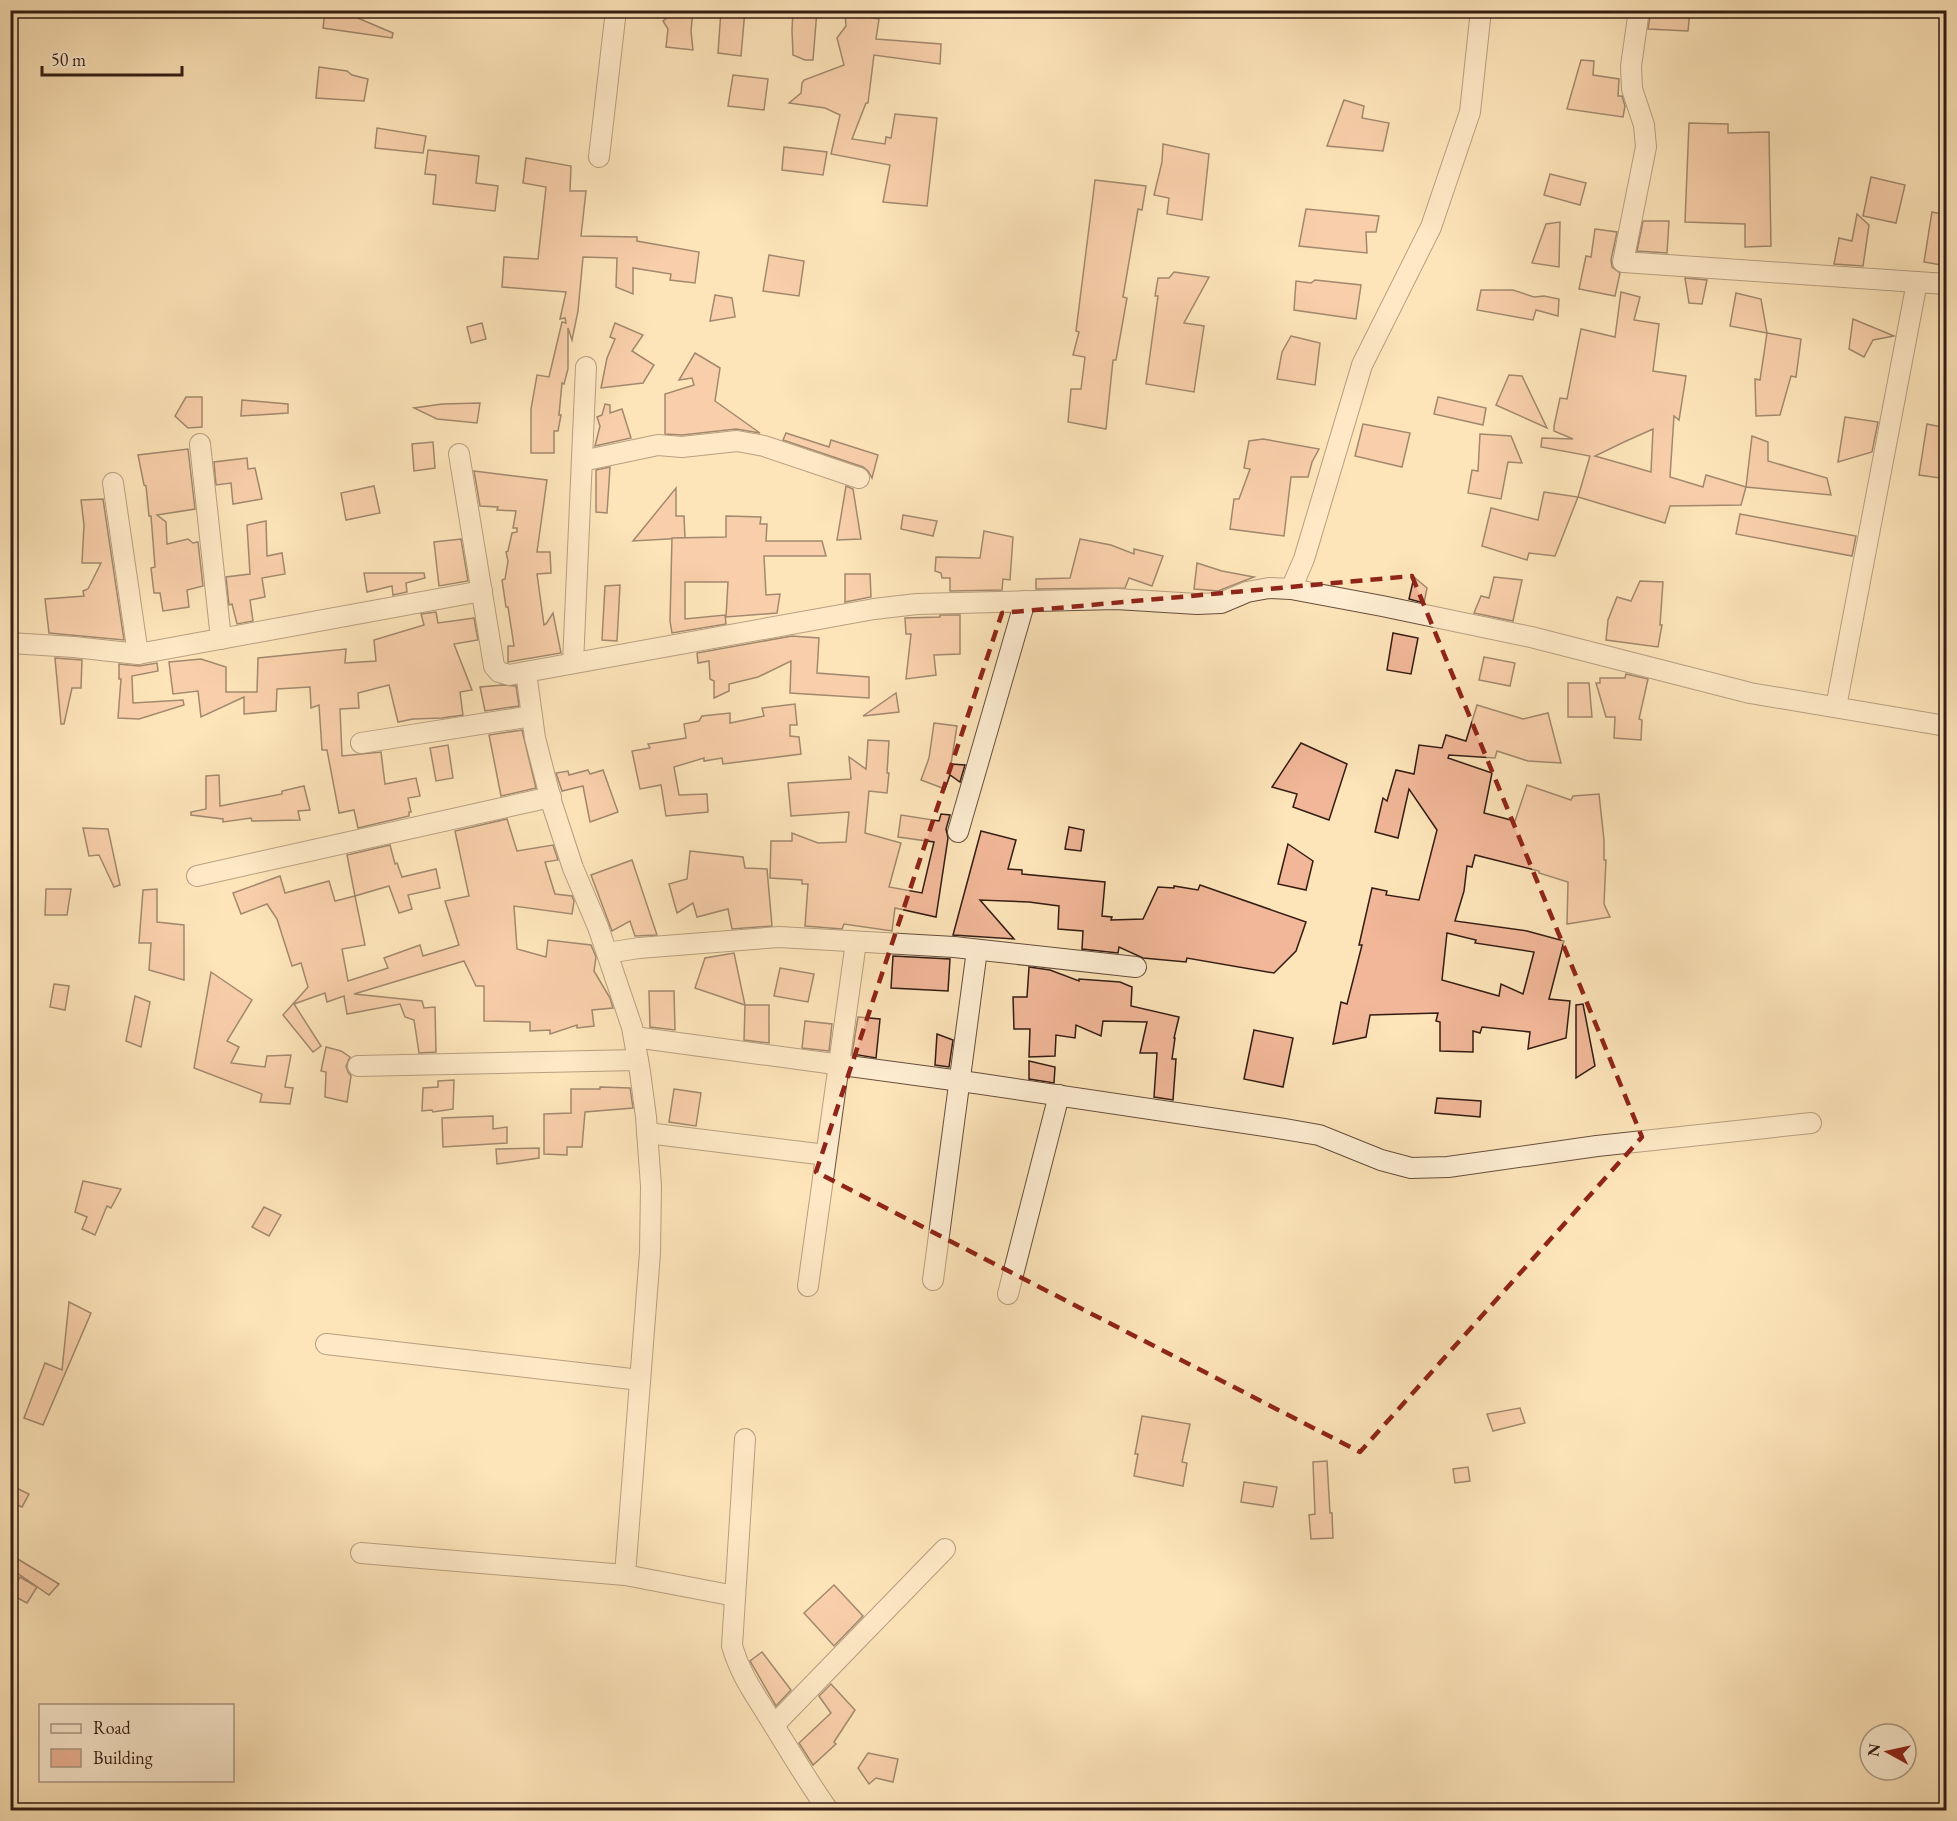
<svg xmlns="http://www.w3.org/2000/svg" width="1957" height="1821" viewBox="0 0 1957 1821" font-family="'EB Garamond',serif">
  <style>
    .building { fill: #f1b798; stroke: #331c13; stroke-width: 1.5; fill-rule: evenodd }
    .lines { fill: none; stroke-linecap: round; stroke-linejoin: round }
    .minor-casing { stroke: #664e3c; stroke-width: 22 }
    .minor { stroke: #feedd2; stroke-width: 20 }
    .marked { fill: none; stroke: #8f2418; stroke-width: 4.5; stroke-dasharray: 12 8; stroke-linejoin: round }
  </style>
  <rect width="100%" height="100%" fill="#fde4b9"/>
  <filter id="stains"><feTurbulence type="fractalNoise" baseFrequency=".00333" numOctaves="4"/><feColorMatrix values="0 0 0 0 .2 0 0 0 0 .09 0 0 0 0 .02 0 0 0 .5 -.17"/></filter>
  <radialGradient id="worn" r=".72"><stop offset=".6" stop-color="#630" stop-opacity="0"/><stop offset="1" stop-color="#630" stop-opacity=".3"/></radialGradient>
  <!-- building -->
  <g class="building">
    <polygon points="670,10 693,10 691,31 693,50 666,47 668,29 663,21 670,16"/>
    <polygon points="721,10 745,10 741,56 718,53"/>
    <polygon points="793,10 817,10 813,60 805,60 793,55 792,30"/>
    <polygon points="1651,10 1690,10 1688,31 1648,29"/>
    <polygon points="325,12 353,16 393,33 392,38 323,28"/>
    <polygon points="845,13 879,19 876,39 941,44 940,64 874,55 868,103 866,103 852,139 885,144 886,137 891,138 895,114 937,118 927,206 883,202 890,165 831,154 840,115 825,108 789,103 801,93 802,83 804,80 844,65 837,38 846,26"/>
    <polygon points="1581,60 1594,61 1593,75 1619,79 1618,96 1622,96 1625,106 1623,117 1567,109"/>
    <polygon points="319,67 347,71 352,75 368,79 364,101 316,98"/>
    <polygon points="733,75 768,79 764,110 728,106"/>
    <polygon points="1344,100 1364,106 1362,118 1389,123 1383,151 1327,146"/>
    <polygon points="1689,123 1728,124 1728,133 1769,132 1771,246 1745,247 1745,224 1685,222"/>
    <polygon points="377,128 426,136 423,153 375,148"/>
    <polygon points="1163,144 1209,154 1202,220 1167,214 1169,198 1154,195 1162,162"/>
    <polygon points="784,147 827,152 823,175 782,170"/>
    <polygon points="428,150 479,156 476,183 498,186 495,211 433,204 436,175 425,174"/>
    <polygon points="526,158 571,166 570,191 586,191 581,236 637,237 637,241 699,252 695,283 670,280 671,274 633,268 633,294 616,287 617,258 583,257 578,311 572,340 568,328 568,369 564,384 562,383 559,415 561,415 558,431 554,431 554,453 531,453 531,409 537,375 549,377 562,322 566,323 565,318 560,319 566,292 502,287 504,257 538,259 546,187 523,183"/>
    <polygon points="1550,174 1586,183 1580,205 1544,195"/>
    <polygon points="1871,177 1905,185 1896,223 1863,216"/>
    <polygon points="1095,180 1146,186 1142,210 1138,209 1123,297 1127,298 1116,360 1113,360 1106,429 1068,422 1071,389 1081,389 1085,357 1073,355 1079,332 1076,331"/>
    <polygon points="1306,209 1379,216 1376,232 1366,232 1367,253 1299,246"/>
    <polygon points="1932,212 1947,215 1947,266 1924,262"/>
    <polygon points="1857,214 1869,225 1863,266 1834,264 1839,238 1852,241"/>
    <polygon points="1643,221 1669,221 1667,253 1637,251"/>
    <polygon points="1560,222 1559,267 1532,263 1546,224"/>
    <polygon points="1595,229 1617,232 1611,260 1612,267 1620,273 1615,296 1579,289 1586,256 1591,257"/>
    <polygon points="769,255 804,261 799,296 763,291"/>
    <polygon points="1174,272 1209,277 1184,323 1204,326 1194,392 1146,384 1158,296 1155,296 1158,278 1169,278"/>
    <polygon points="1685,278 1707,280 1702,304 1689,303"/>
    <polygon points="1315,280 1361,285 1356,319 1294,310 1296,281 1311,283"/>
    <polygon points="1481,290 1513,290 1534,297 1544,296 1559,299 1558,316 1536,310 1533,320 1477,310"/>
    <path d="M1621,292l19,5 -6,23 25,4 -6,47 33,5 -7,44 -5,-4 -4,61 33,10 3,-12 40,12 -5,18 -71,1 -5,17 -87,-26 12,-41 -49,-9 1,-9 31,1 -19,-8v-5l6,-28 7,1 14,-70 34,8zM1653,429l-2,43 -56,-16 29,-14z"/>
    <polygon points="1736,293 1761,299 1767,333 1730,326"/>
    <polygon points="715,295 732,298 735,317 710,321"/>
    <polygon points="1853,319 1894,336 1873,340 1864,357 1849,349"/>
    <polygon points="482,323 486,339 471,343 467,327"/>
    <polygon points="615,323 643,335 632,351 654,365 643,383 601,388 607,358 615,339 610,337"/>
    <polygon points="1767,333 1801,339 1796,377 1791,376 1780,415 1756,416 1755,379 1760,380"/>
    <polygon points="1291,336 1320,343 1315,385 1277,379 1282,352"/>
    <polygon points="695,353 720,368 715,401 760,433 736,429 682,435 665,434 665,394 694,385 692,378 679,380"/>
    <polygon points="1509,375 1522,376 1547,428 1496,405"/>
    <polygon points="186,397 202,397 202,427 188,428 175,416"/>
    <polygon points="1438,397 1486,408 1483,425 1434,414"/>
    <polygon points="242,400 288,404 288,413 241,416"/>
    <polygon points="480,403 477,423 437,419 414,408 442,404"/>
    <polygon points="605,404 610,405 610,413 622,409 631,438 595,446 600,426 597,417 602,415"/>
    <polygon points="1845,417 1878,422 1872,452 1838,462"/>
    <polygon points="1363,424 1410,433 1402,467 1355,456"/>
    <polygon points="1927,424 1947,428 1947,479 1919,475"/>
    <polygon points="786,433 829,447 831,440 878,455 872,478 868,471 863,467 783,440"/>
    <polygon points="1480,434 1511,436 1522,463 1508,462 1501,499 1468,493 1472,470 1478,471"/>
    <polygon points="1752,436 1768,442 1768,461 1827,478 1831,495 1746,487"/>
    <polygon points="1263,439 1319,449 1312,462 1308,477 1291,477 1284,536 1230,529 1234,499 1239,499 1250,469 1244,468 1249,441"/>
    <polygon points="433,442 435,468 414,471 412,444"/>
    <polygon points="188,449 195,509 157,515 166,522 167,544 188,539 193,543 198,542 203,586 187,590 189,607 163,611 160,593 154,593 151,568 155,567 151,516 149,516 146,486 144,485 138,455"/>
    <polygon points="247,458 248,469 255,468 262,499 233,504 231,483 216,485 214,462"/>
    <polygon points="610,467 607,513 596,512 596,470"/>
    <polygon points="474,471 547,480 537,552 550,552 551,573 537,574 544,625 546,624 553,613 561,653 508,662 508,646 514,646 508,607 506,607 502,580 505,579 508,561 506,552 508,551 512,533 517,532 517,528 513,528 516,511 497,510 498,507 480,506"/>
    <polygon points="374,486 380,513 346,520 341,493"/>
    <polygon points="846,486 853,489 861,539 837,540"/>
    <polygon points="676,488 676,516 684,516 685,538 633,541"/>
    <polygon points="1544,492 1578,497 1555,556 1529,553 1527,560 1482,546 1491,508 1538,520"/>
    <polygon points="103,499 124,640 49,633 45,599 84,596 83,591 88,589 101,563 82,563 84,525 81,500"/>
    <polygon points="1740,514 1856,536 1852,556 1736,534"/>
    <polygon points="903,515 937,521 933,536 901,529"/>
    <polygon points="726,516 761,517 760,524 767,524 766,541 822,541 826,556 764,556 766,595 780,594 777,613 726,617 728,582 685,582 685,619 725,615 726,624 672,633 670,621 672,538 726,537"/>
    <polygon points="266,521 267,556 282,553 285,574 262,578 265,597 250,600 253,621 237,624 232,604 229,605 226,577 250,574 247,525"/>
    <polygon points="984,531 1013,537 1010,580 1003,579 1002,590 950,591 950,578 942,578 941,573 935,571 936,557 980,558"/>
    <polygon points="461,539 468,581 439,586 434,542"/>
    <polygon points="1080,539 1111,545 1134,554 1134,549 1163,556 1152,586 1129,578 1125,588 1036,589 1036,579 1070,578"/>
    <polygon points="1197,563 1222,571 1254,577 1218,591 1194,589"/>
    <polygon points="364,573 424,573 425,578 406,583 407,592 393,595 392,586 367,592"/>
    <polygon points="845,574 870,574 871,597 845,602"/>
    <polygon points="1414,577 1427,588 1424,603 1409,599"/>
    <polygon points="1494,577 1522,580 1513,621 1474,613 1481,596 1489,598"/>
    <polygon points="1640,581 1663,582 1660,625 1662,625 1658,647 1606,640 1608,620 1617,597 1631,601"/>
    <polygon points="620,585 617,641 602,640 605,586"/>
    <polygon points="436,612 438,623 474,618 478,640 454,644 472,690 460,692 463,715 442,718 413,719 398,722 389,685 358,693 359,708 340,709 342,756 381,752 385,784 416,778 420,796 408,798 411,812 409,812 409,816 358,828 354,810 339,813 327,750 322,750 319,705 311,708 310,687 277,689 276,711 244,714 244,697 201,717 198,691 173,694 169,662 201,659 226,667 226,692 257,692 258,658 346,649 345,663 376,661 374,640 424,625 421,614"/>
    <polygon points="940,615 960,615 960,654 934,655 936,675 906,679 911,634 906,634 905,618 940,617"/>
    <polygon points="1393,633 1418,638 1411,674 1387,670"/>
    <polygon points="792,636 819,638 817,673 869,677 869,698 790,693 791,661 758,677 729,684 729,691 714,698 714,681 710,679 709,661 698,663 697,653"/>
    <polygon points="1484,657 1515,663 1510,686 1479,680"/>
    <polygon points="55,658 82,660 81,688 72,688 64,724 61,724"/>
    <polygon points="157,663 158,671 132,676 133,703 183,700 184,705 139,719 118,718 121,679 119,679 119,664 139,666"/>
    <polygon points="1626,674 1648,679 1639,719 1642,720 1641,740 1614,738 1615,717 1606,717 1596,683 1600,683 1600,678 1625,678"/>
    <polygon points="1568,683 1589,683 1592,717 1568,717"/>
    <polygon points="502,685 516,686 519,706 485,711 480,687"/>
    <polygon points="896,693 899,712 863,716"/>
    <polygon points="795,704 797,725 790,725 790,736 799,737 801,754 723,764 722,758 704,761 704,758 674,767 679,795 707,794 708,812 666,816 661,785 640,789 632,751 650,748 648,744 686,738 684,724 699,721 702,716 730,713 730,723 764,716 762,708"/>
    <path d="M1477,705l46,14 25,-6 13,50 -33,-2 -31,-10 -2,7 -46,-3 -1,3 44,15 -8,40 31,8 12,-36 44,15 2,-4 26,-2 5,46v20h2l-2,44 6,13 -43,7 1,-42 -29,-9v-2l-64,-16 -3,12 -5,-1 -3,25 -9,30 72,10 37,10 -15,58 21,2 -4,37 -38,11 2,-17 -48,-5 -2,6 -7,-2v21l-33,-1v-29l-4,-1 2,-8 -68,2 -4,22 -33,7 8,-42 6,2 15,-59h-3l13,-57 15,3 -1,4 33,5 18,-70 -28,-41 -11,49 -23,-6 8,-34 4,3 9,-31 18,4 5,-29 23,3 4,-13 20,6zM1447,933l29,7 -1,3 59,9 -11,42 -22,-10 -2,12 -57,-16z"/>
    <polygon points="934,723 957,726 951,764 965,765 960,782 950,775 945,789 921,780 929,758"/>
    <polygon points="522,730 536,788 501,796 489,735"/>
    <polygon points="868,740 889,741 887,773 889,773 887,793 869,791 865,833 901,843 889,887 922,893 934,842 898,837 901,815 939,821 941,814 950,815 946,829 948,838 936,917 895,908 892,931 844,924 842,929 805,926 808,884 802,884 802,880 770,878 771,841 792,841 792,833 818,843 846,842 849,812 791,816 788,783 851,779 849,757 866,769"/>
    <polygon points="1301,743 1347,764 1329,820 1293,807 1297,794 1272,787"/>
    <polygon points="448,745 453,778 436,781 430,748"/>
    <polygon points="588,770 590,774 603,770 618,812 590,822 583,786 562,791 556,773 568,771 569,775"/>
    <polygon points="219,775 220,806 282,794 282,791 304,786 310,810 298,811 300,820 252,821 251,818 223,822 223,819 191,815 191,812 206,809 206,776"/>
    <polygon points="507,819 517,851 553,845 558,860 545,862 555,894 572,896 574,901 572,914 514,906 517,949 546,957 548,940 591,945 596,957 594,971 610,998 613,1008 592,1010 594,1026 577,1028 577,1025 550,1034 550,1030 530,1031 530,1022 484,1021 484,986 476,986 464,961 354,994 422,1001 424,1008 435,1007 436,1052 419,1053 414,1020 405,1017 400,1004 347,1014 344,996 327,1002 325,993 294,1004 321,1046 313,1052 283,1015 308,987 301,963 292,966 277,919 267,904 241,914 233,893 280,876 285,893 329,881 335,901 355,896 365,945 342,949 348,981 388,968 384,958 420,945 423,956 459,945 445,901 469,896 455,831"/>
    <polygon points="1069,827 1084,830 1081,851 1065,849"/>
    <polygon points="83,828 108,829 120,885 114,887 99,855 89,856"/>
    <polygon points="981,831 1016,840 1008,869 1022,870 1022,874 1105,882 1102,916 1112,917 1111,920 1143,919 1158,887 1174,888 1174,886 1198,890 1200,885 1306,922 1296,951 1274,973 1187,958 1186,962 1143,958 1119,947 1118,953 1082,949 1083,931 1058,929 1059,906 1029,902 980,900 1014,939 953,935"/>
    <polygon points="1288,844 1313,861 1306,890 1278,884"/>
    <polygon points="390,845 395,864 397,863 402,877 436,869 440,888 408,895 412,909 399,913 389,886 355,896 347,855"/>
    <polygon points="690,851 743,857 745,868 767,869 772,926 732,929 728,909 697,917 693,903 677,913 669,884 687,879"/>
    <polygon points="632,860 657,935 635,936 630,921 612,931 591,875"/>
    <polygon points="46,889 71,889 67,915 45,915"/>
    <polygon points="157,889 157,922 184,925 184,980 149,970 151,943 139,943 143,890"/>
    <polygon points="734,953 745,1005 695,988 705,958"/>
    <polygon points="893,956 950,959 948,991 891,988"/>
    <polygon points="1029,967 1050,970 1079,981 1079,979 1120,982 1132,987 1131,1006 1179,1017 1174,1038 1175,1038 1172,1059 1176,1059 1173,1100 1154,1097 1157,1053 1140,1053 1147,1022 1103,1021 1101,1036 1076,1025 1075,1038 1056,1035 1055,1056 1029,1057 1030,1029 1014,1029 1013,997 1027,997"/>
    <polygon points="780,968 814,974 808,1002 774,996"/>
    <polygon points="211,972 252,1000 227,1041 239,1047 231,1063 265,1067 267,1056 291,1055 285,1087 293,1088 290,1104 260,1102 262,1094 194,1068"/>
    <polygon points="54,984 69,986 65,1010 50,1007"/>
    <polygon points="649,991 674,991 675,1030 650,1027"/>
    <polygon points="135,996 150,1002 141,1047 126,1041"/>
    <polygon points="1583,1004 1595,1066 1576,1078 1576,1005"/>
    <polygon points="745,1005 769,1005 769,1043 744,1040"/>
    <polygon points="858,1017 880,1019 876,1058 852,1054"/>
    <polygon points="805,1021 832,1024 829,1051 802,1048"/>
    <polygon points="1254,1030 1293,1038 1283,1087 1244,1079"/>
    <polygon points="937,1034 953,1040 949,1067 935,1065"/>
    <polygon points="326,1047 341,1051 350,1057 346,1066 348,1072 351,1076 347,1102 325,1097 326,1072 321,1071"/>
    <polygon points="1029,1061 1055,1067 1054,1083 1029,1079"/>
    <polygon points="454,1080 453,1109 433,1112 432,1110 422,1111 423,1088 438,1087 438,1081"/>
    <polygon points="600,1087 630,1088 633,1108 585,1112 582,1147 567,1147 567,1155 544,1154 544,1114 571,1113 571,1089 600,1089"/>
    <polygon points="674,1089 701,1093 696,1126 669,1122"/>
    <polygon points="1437,1098 1481,1101 1480,1117 1435,1113"/>
    <polygon points="493,1116 493,1129 507,1127 507,1143 443,1147 442,1118"/>
    <polygon points="539,1148 539,1158 497,1164 496,1149"/>
    <polygon points="83,1181 121,1189 111,1208 107,1206 95,1235 82,1229 87,1217 75,1212"/>
    <polygon points="264,1207 281,1215 269,1236 252,1227"/>
    <polygon points="69,1302 91,1313 43,1425 24,1418 45,1363 62,1370"/>
    <polygon points="1520,1408 1525,1423 1493,1431 1487,1414"/>
    <polygon points="1142,1416 1190,1424 1182,1462 1187,1463 1183,1486 1134,1476 1138,1454 1135,1454"/>
    <polygon points="1327,1461 1330,1513 1332,1513 1333,1538 1311,1539 1309,1515 1315,1514 1313,1462"/>
    <polygon points="1468,1467 1470,1481 1455,1483 1453,1469"/>
    <polygon points="1244,1482 1277,1487 1273,1507 1241,1502"/>
    <polygon points="10,1485 29,1494 22,1507 10,1502"/>
    <polygon points="16,1558 59,1584 49,1595 10,1568"/>
    <polygon points="20,1577 37,1587 27,1603 10,1594"/>
    <polygon points="834,1585 863,1616 834,1646 804,1613"/>
    <polygon points="762,1652 791,1690 776,1706 750,1661"/>
    <polygon points="831,1684 855,1710 834,1742 836,1744 813,1765 799,1743 831,1713 819,1696"/>
    <polygon points="868,1753 898,1759 893,1782 876,1778 869,1784 858,1768"/>
  </g>
  <g class="lines">
    <!-- minor casing -->
    <g class="minor-casing">
      <g id="minor">
        <polyline points="1639,10 1631,66 1632,89 1644,125 1646,147 1623,262 1946,284"/>
        <polyline points="599,157 616,10"/>
        <polyline points="200,444 221,639"/>
        <polyline points="459,454 494,666 499,672 509,675 874,609 917,604 1116,599 1197,604 1221,603 1247,592 1269,588 1291,589 1382,606 1531,637 1750,693 1946,726"/>
        <polyline points="582,461 658,445 682,447 737,441 764,446 859,478"/>
        <polyline points="113,483 138,654"/>
        <polyline points="1291,589 1304,559 1362,365 1431,227 1470,112 1481,10"/>
        <polyline points="10,643 74,647 138,654 482,591"/>
        <polyline points="573,663 586,367"/>
        <polyline points="526,672 535,738 552,804 573,868 598,927 632,1027 640,1072 646,1117 651,1186 650,1253 625,1575"/>
        <polyline points="1836,707 1917,282"/>
        <polyline points="361,743 532,716"/>
        <polyline points="958,832 1025,601"/>
        <polyline points="197,876 551,797"/>
        <polyline points="607,953 639,948 779,937 954,947 1136,967"/>
        <polyline points="634,1037 975,1083 1284,1129 1319,1135 1381,1160 1411,1168 1448,1167 1597,1146 1811,1123"/>
        <polyline points="358,1066 638,1060"/>
        <polyline points="647,1133 826,1155"/>
        <polyline points="933,1280 977,950"/>
        <polyline points="808,1286 856,942"/>
        <polyline points="1008,1294 1059,1095"/>
        <polyline points="326,1344 640,1380"/>
        <path d="M745,1439l-13,207c9,31 25,51 41,78 18,29 35,58 55,86"/>
        <polyline points="361,1553 625,1575 735,1596"/>
        <polyline points="774,1725 945,1549"/>
      </g>
    </g>
    <!-- minor -->
    <use href="#minor" class="minor"/>
  </g>
  <!-- marked area -->
  <path d="M0 0H1957V1821H0ZM1412,576l230,561 -282,315 -544,-280 186,-559z" fill="#fde4b9" fill-opacity=".55" fill-rule="evenodd"/>
  <path class="marked" d="M1412,576l230,561 -282,315 -544,-280 186,-559z"/>
  <!-- margin -->
  <rect width="1957" height="1821" fill="none" stroke="#fde4b9" stroke-width="36"/>
  <rect x="12" y="12" width="1933" height="1797" fill="none" stroke="#331c13" stroke-width="3"/>
  <rect x="18" y="18" width="1921" height="1785" fill="none" stroke="#331c13" stroke-width="1.5"/>
  <!-- legend -->
  <rect x="39" y="1704" width="195" height="78" fill="#feedd2" stroke="#ad9986" stroke-width="1.5"/>
  <rect x="51" y="1724" width="30" height="9" fill="#feedd2" stroke="#ad9986" stroke-width="1.5"/>
  <text x="93" y="1734" font-size="18" fill="#331c13">Road</text>
  <rect x="51" y="1749" width="30" height="18" fill="#f1b798" stroke="#ad9986" stroke-width="1.5"/>
  <text x="93" y="1764" font-size="18" fill="#331c13">Building</text>
  <!-- north arrow -->
  <g transform="translate(1888 1752) rotate(278)"><circle r="28" fill="#feedd2" stroke="#ad9986" stroke-width="1.5"/>
  <path d="M0-4.5L10 22L0 15L-10 22Z" fill="#8f2418"/>
  <text y="-9" font-size="16" font-weight="bold" text-anchor="middle" fill="#331c13">N</text>
  </g>
  <!-- scale -->
  <path d="M42 66v9h140v-9" fill="none" stroke="#331c13" stroke-width="3"/>
  <text x="51" y="66" font-size="18" fill="#331c13" stroke="#feedd2" stroke-width="4.5" paint-order="stroke">50 m</text>
  <rect width="100%" height="100%" filter="url(#stains)"/>
  <rect width="100%" height="100%" fill="url(#worn)"/>
</svg>
